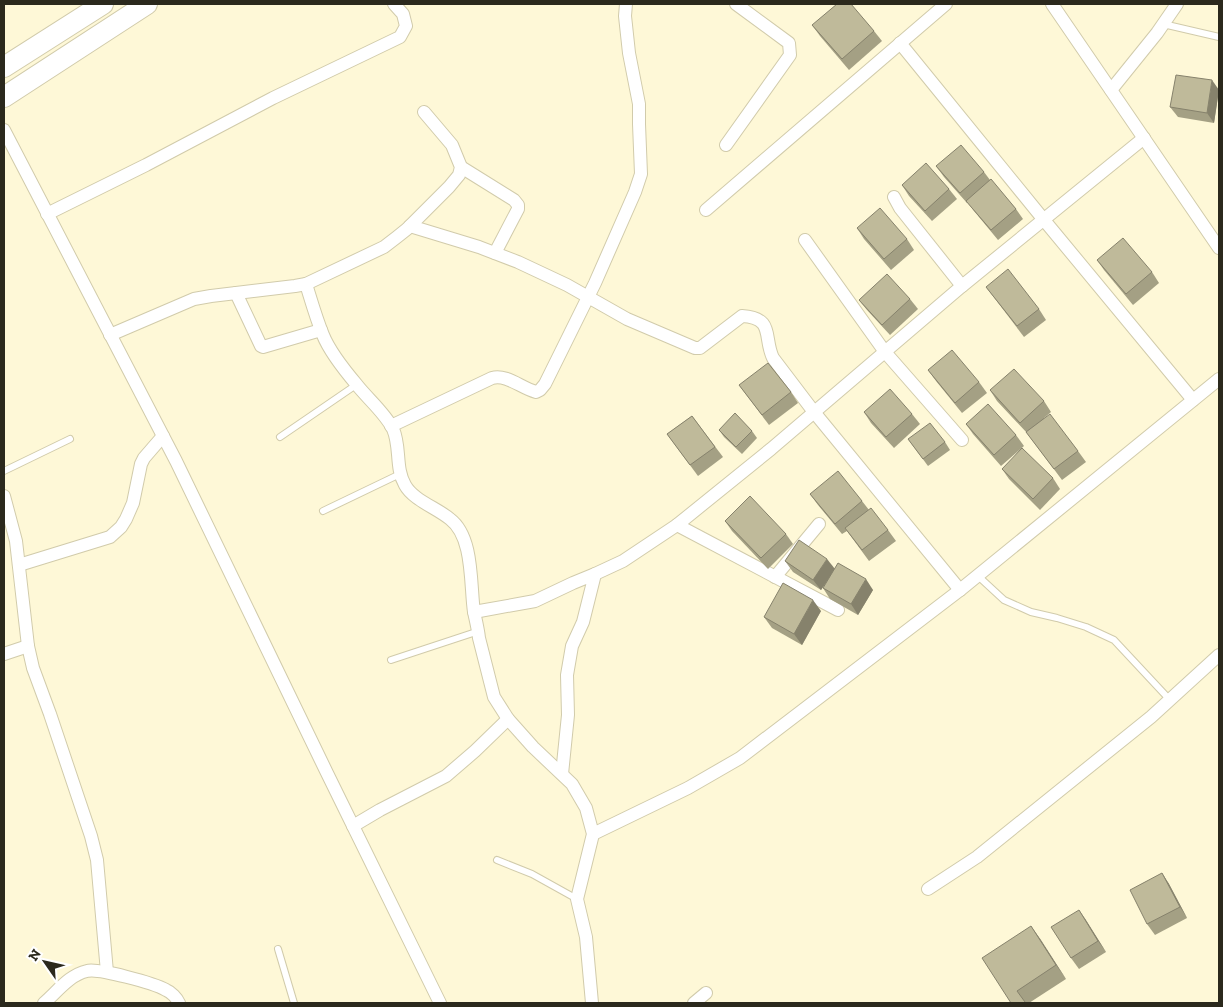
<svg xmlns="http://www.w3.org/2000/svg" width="1223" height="1007" viewBox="0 0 1223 1007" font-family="'Zilla Slab',serif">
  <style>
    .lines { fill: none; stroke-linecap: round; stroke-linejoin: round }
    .lane-casing { stroke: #d1cbab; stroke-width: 8 }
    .street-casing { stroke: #d1cbab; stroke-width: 14 }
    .primary-casing { stroke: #d1cbab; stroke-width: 22 }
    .lane { stroke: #fff; stroke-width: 6 }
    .street { stroke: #fff; stroke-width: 12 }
    .primary { stroke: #fff; stroke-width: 20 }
    .wall { fill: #a4a084 }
    .shaded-wall { fill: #86826c }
    .building { fill: #bfba9a; stroke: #86826c }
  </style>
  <rect width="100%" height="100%" fill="#fef8d7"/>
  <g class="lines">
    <!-- lane casing -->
    <g class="lane-casing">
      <g id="lane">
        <polyline points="1163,24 1219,37"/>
        <polyline points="280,437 356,385"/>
        <polyline points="4,471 70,439"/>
        <polyline points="323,511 400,474"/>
        <polyline points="978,576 1004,600 1031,612 1057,618 1086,627 1114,640 1170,700"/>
        <polyline points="391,660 479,631"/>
        <polyline points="497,860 532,874 577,899"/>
        <polyline points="278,949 294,1003"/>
      </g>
    </g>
    <!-- street casing -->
    <g class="street-casing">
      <g id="street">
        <polyline points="1052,4 1219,248"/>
        <polyline points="900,43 1044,220 1193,400"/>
        <polyline points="1111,90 1157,33 1177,4"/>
        <polyline points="4,130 176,461 327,773 440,1003"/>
        <polyline points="726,145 790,55 789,43 736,4"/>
        <polyline points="461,167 514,200 518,205 518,209 495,253"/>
        <polyline points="894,197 900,208 962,286"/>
        <polyline points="706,210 946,4"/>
        <polyline points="47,214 146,165 273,98 400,37 406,26 403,14 394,4"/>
        <path d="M410,226l69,21 39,15 49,23 60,34 68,29h5l42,-32c33,2 21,21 31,42l41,54 146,178"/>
        <polyline points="805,240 885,352 962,440"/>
        <path d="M306,284c5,16 10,34 17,51 6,15 23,37 34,50 11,14 28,28 36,44 8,18 2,39 12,56 8,15 32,23 45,34 24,18 20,66 24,93 2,9 4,17 5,26l15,59 14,22 25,28 39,37 14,24 7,26 -16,65 9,38 6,66"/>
        <polyline points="236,293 261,346 263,347 321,330"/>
        <polyline points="110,335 194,299 211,296 295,286 306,284 384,247 397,237 407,229 449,187 459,175 461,167 452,145 424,112"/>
        <path d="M391,426l101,-48c15,-4 29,10 44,14l4,-2 5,-6 50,-101 40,-91 6,-18 -2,-50v-20l-10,-51 -4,-37 1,-12"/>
        <polyline points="4,496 16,541 28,646 33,668 50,714 91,836 97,860 107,972"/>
        <polyline points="677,525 838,610"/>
        <polyline points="19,565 110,537 121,527 126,519 133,503 141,464 144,458 163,436"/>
        <polyline points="595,574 623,561 677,525 771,449 962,286 1144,138"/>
        <polyline points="775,577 819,524"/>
        <polyline points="474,612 535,601 573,583 595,574 583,622 572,646 567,675 568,715 562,774"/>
        <polyline points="4,654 28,646"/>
        <polyline points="353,826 380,810 446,776 475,751 508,719"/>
        <polyline points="593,834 688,788 740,758 960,590 1219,379"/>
        <polyline points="928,889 977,857 1151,717 1219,655"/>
        <path d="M44,1003c13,-11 25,-28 43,-32 11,-3 67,12 79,19 5,2 11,8 13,13"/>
        <polyline points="694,1003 706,993"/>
      </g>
    </g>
    <!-- primary casing -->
    <g class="primary-casing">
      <g id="primary">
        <polyline points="4,67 103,4"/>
        <polyline points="4,97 147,4"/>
      </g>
    </g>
    <!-- lane -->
    <use href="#lane" class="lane"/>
    <!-- street -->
    <use href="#street" class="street"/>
    <!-- primary -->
    <use href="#primary" class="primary"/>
  </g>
  <!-- wall -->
  <g class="wall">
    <polygon points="812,25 874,31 882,41 849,70 820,36"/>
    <polygon points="1219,90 1214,123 1178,117 1170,107"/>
    <polygon points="936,166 984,172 990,180 1016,209 1023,219 998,240 974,211 968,203 967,203 944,177"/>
    <polygon points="902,185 949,189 957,199 932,221 909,196"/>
    <polygon points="857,228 907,239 914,250 891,270 864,239"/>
    <polygon points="1097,260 1152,272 1159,283 1133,305 1104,270"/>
    <polygon points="986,287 1039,309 1046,320 1024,337"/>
    <polygon points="910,299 918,309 890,335 867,310 859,300"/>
    <polygon points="928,370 979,382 987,393 962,413 936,381"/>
    <polygon points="739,385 791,392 798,403 769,425"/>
    <polygon points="990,390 1044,401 1051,412 1044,418 1078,451 1086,462 1062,480 1027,433 997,401"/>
    <polygon points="864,412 912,414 920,424 894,448 871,423"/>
    <polygon points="692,416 723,457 698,476 667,434"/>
    <polygon points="966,424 1016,435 1024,446 1001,466 973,434"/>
    <polygon points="719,430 752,431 757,438 742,454 724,437"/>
    <polygon points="908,439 945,442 950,450 928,466"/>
    <polygon points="1002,469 1053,478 1060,489 1040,510 1009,479"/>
    <polygon points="810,494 862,501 869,510 888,530 896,541 869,561 847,531 842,534 818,505"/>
    <polygon points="725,521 786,534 793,544 768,569 732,531"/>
    <polygon points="785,561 834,569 873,590 858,615 830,599 823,588 826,583 821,590 793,572"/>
    <polygon points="821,611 802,645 772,628 764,617"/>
    <polygon points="1162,873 1169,884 1187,918 1155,935 1147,924"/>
    <polygon points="1079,910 1106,952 1079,969 1071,958"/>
    <polygon points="1031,926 1066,979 1029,1003 1011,1003"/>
  </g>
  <!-- shaded-wall -->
  <g class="shaded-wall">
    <polygon points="1212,80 1219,90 1214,123 1207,113"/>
    <polygon points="827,559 835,569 821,590 813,580"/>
    <polygon points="866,579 873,590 858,615 851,604"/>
    <polygon points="813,600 821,611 802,645 794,634"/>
    <polygon points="1162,873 1169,884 1187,918 1180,907"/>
    <polygon points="1079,910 1086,920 1106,952 1098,941"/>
    <polygon points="1031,926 1041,940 1066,979 1056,965"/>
  </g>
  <!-- building -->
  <g class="building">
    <polygon points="837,4 851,4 874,31 842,59 812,25"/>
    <polygon points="1176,75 1212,80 1207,113 1170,107"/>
    <polygon points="961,145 984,172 960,193 936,166"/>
    <polygon points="926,163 949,189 925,211 902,185"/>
    <polygon points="991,179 1016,209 991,230 966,201"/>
    <polygon points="880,208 907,239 884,259 857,228"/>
    <polygon points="1123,238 1152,272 1126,294 1097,260"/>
    <polygon points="1008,269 1039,309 1017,326 986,287"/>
    <polygon points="887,274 910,299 882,325 859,300"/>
    <polygon points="952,350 979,382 955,403 928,370"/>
    <polygon points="768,363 791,392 762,415 739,385"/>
    <polygon points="1014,369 1044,401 1020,423 990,390"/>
    <polygon points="890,389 912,414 886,437 864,412"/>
    <polygon points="988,404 1016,435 994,455 966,424"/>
    <polygon points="735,413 752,431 736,447 719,430"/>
    <polygon points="1050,414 1078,451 1054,469 1026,432"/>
    <polygon points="692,416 715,447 690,465 667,434"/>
    <polygon points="930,423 945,442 923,459 908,439"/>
    <polygon points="1022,448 1053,478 1033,499 1002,469"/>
    <polygon points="838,471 862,501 835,524 810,494"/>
    <polygon points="750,496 786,534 761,558 725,521"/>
    <polygon points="871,508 888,530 862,550 845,528"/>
    <polygon points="799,540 827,559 813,580 785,561"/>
    <polygon points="838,563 866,579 851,604 823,588"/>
    <polygon points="783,583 813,600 794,634 764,617"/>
    <polygon points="1162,873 1180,907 1147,924 1130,890"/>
    <polygon points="1079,910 1098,941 1071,958 1051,927"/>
    <polygon points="1031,926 1056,965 1017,991 1025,1002 1024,1003 1011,1003 982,958"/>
  </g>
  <!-- border -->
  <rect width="1223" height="1007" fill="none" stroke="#2b291d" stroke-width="10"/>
  <!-- north arrow -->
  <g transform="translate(45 962) rotate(304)" stroke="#ffffff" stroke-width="4" paint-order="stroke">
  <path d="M0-4L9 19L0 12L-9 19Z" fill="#2b291d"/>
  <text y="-8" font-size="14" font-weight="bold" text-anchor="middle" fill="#2b291d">N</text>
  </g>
</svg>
